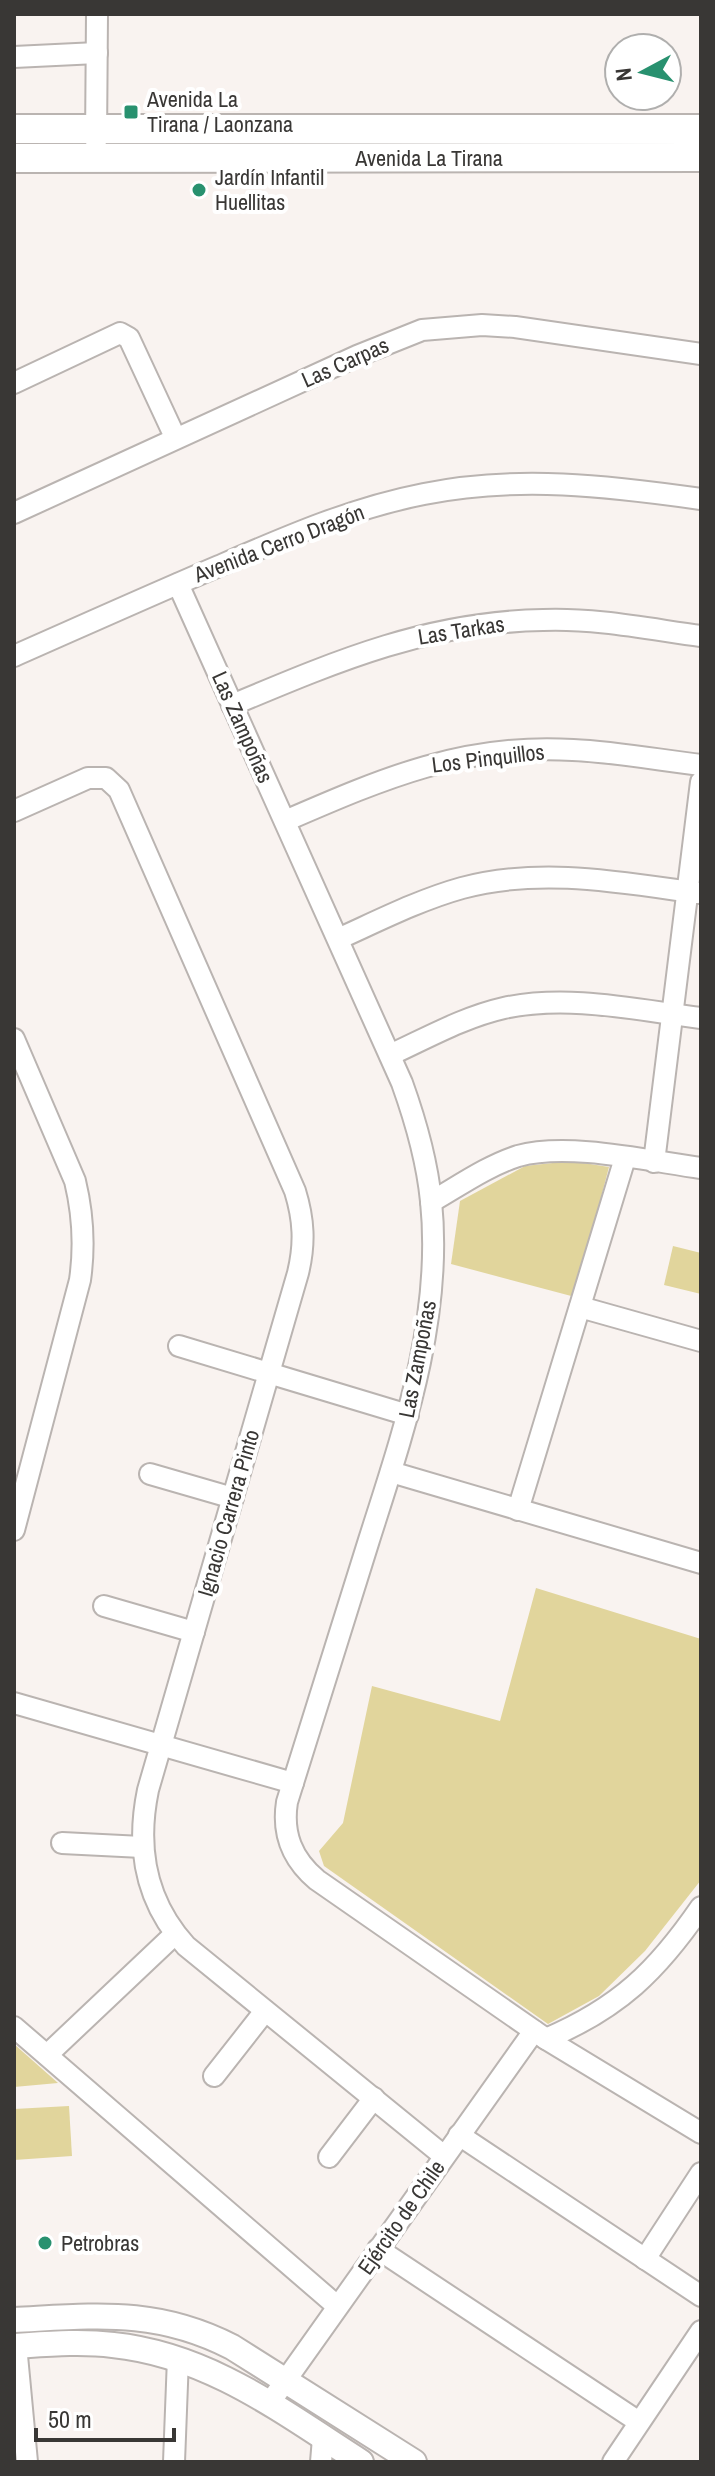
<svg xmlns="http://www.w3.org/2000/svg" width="715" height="2476" viewBox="0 0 715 2476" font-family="'Archivo Narrow',sans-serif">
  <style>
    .green { fill: #e1d59c }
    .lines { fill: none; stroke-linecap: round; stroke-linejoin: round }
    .minor-casing { stroke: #bab4b1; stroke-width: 24 }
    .major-casing { stroke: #bab4b1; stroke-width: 28 }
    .highway-casing { stroke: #bab4b1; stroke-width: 32 }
    .minor { stroke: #fff; stroke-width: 20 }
    .major { stroke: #fff; stroke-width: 24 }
    .highway { stroke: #fff; stroke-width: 28 }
    .poi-dot { fill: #28916f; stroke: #fff; stroke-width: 3 }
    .labels { text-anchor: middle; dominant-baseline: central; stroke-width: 8; stroke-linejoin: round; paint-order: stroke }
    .poi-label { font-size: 22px; fill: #393735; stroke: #fff; text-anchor: start }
    .street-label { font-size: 22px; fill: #393735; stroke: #fff }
  </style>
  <rect width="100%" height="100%" fill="#f9f3f0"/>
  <!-- green -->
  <g class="green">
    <polygon points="571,1161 609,1167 575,1297 451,1264 460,1201 525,1166"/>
    <polygon points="673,1246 701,1253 701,1294 664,1285"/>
    <polygon points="536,1588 701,1639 701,1880 645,1951 599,1996 548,2024 324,1866 319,1851 343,1823 372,1686 500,1721"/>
    <polygon points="14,2044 58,2083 14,2087"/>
    <polygon points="69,2106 72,2156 14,2160 14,2109"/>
  </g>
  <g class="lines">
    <!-- minor casing -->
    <g class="minor-casing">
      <g id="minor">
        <polyline points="14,57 97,53"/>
        <polyline points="96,142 97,14"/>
        <polyline points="14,383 120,333 129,338 175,437"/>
        <polyline points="14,513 357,356 422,330 482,325 515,327 701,354"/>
        <path d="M178,584l224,499c14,39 25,77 29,118 12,117 -27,229 -62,339 -27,88 -55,175 -82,262 -5,32 5,57 30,78l229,159 155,94"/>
        <path d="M14,656c68,-30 137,-61 205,-90 67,-29 133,-58 205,-72 93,-19 185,-8 277,5"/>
        <path d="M232,705c105,-44 196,-83 311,-85 53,-2 106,9 158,16"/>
        <path d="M14,811l74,-33h18l13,12 176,401c9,29 10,53 3,82l-150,517c-12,58 -3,111 38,156l258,210"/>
        <path d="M285,821c97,-42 179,-78 288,-71 43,2 86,10 128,15"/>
        <path d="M338,939c40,-18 81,-39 124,-51 78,-21 157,-6 236,5"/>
        <path d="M14,1039l61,142c8,33 10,64 5,99l-66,250"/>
        <path d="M390,1055c37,-17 74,-38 114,-47 64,-14 133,2 197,10"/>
        <polyline points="654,1162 701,782"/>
        <path d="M431,1202c28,-16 56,-36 87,-46 50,-14 131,5 183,12"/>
        <polyline points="580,1307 701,1341"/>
        <polyline points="179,1346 408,1415"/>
        <polyline points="391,1472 701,1563"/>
        <polyline points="150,1474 233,1498"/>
        <polyline points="518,1510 625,1158"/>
        <polyline points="104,1606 194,1632"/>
        <polyline points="14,1703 293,1783"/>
        <polyline points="62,1843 142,1847"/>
        <polyline points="14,2027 337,2306"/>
        <path d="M546,2039c73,-31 111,-68 155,-132"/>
        <polyline points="47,2055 175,1934"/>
        <polyline points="214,2076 265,2011"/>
        <polyline points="459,2135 701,2296"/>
        <polyline points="329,2157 374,2098"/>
        <polyline points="378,2249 639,2422"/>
        <polyline points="645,2259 701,2173"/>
        <polyline points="16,2345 27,2462"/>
        <polyline points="276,2394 534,2031"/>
        <polyline points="174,2462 178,2358"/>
        <polyline points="321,2462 323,2438"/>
        <polyline points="613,2462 701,2331"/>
      </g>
    </g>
    <!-- major casing -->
    <g class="major-casing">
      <g id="major">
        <path d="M14,2320c82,-4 142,-12 218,27l182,115"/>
        <path d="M14,2346c33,-2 66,-5 99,-1 96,10 168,66 248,117"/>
      </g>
    </g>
    <!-- highway casing -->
    <g class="highway-casing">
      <g id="highway">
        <polyline points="14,129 701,129"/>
        <polyline points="14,158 701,157"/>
      </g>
    </g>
    <!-- minor -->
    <use href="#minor" class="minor"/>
    <!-- major -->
    <use href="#major" class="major"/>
    <!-- highway -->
    <use href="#highway" class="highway"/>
  </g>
  <!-- markers -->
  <g class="poi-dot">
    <rect x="123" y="104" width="16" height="16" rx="4"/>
    <circle cx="199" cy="190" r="8"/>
    <circle cx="45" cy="2243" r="8"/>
  </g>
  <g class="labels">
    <!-- poi labels -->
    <g class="poi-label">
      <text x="147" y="99">Avenida La<tspan x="147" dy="25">Tirana / Laonzana</tspan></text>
      <text x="215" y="177">Jardín Infantil<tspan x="215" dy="25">Huellitas</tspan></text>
      <text x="61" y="2243">Petrobras</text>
    </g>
    <!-- street labels -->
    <g class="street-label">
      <text x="429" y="158">Avenida La Tirana</text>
      <text transform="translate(345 362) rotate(-24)">Las Carpas</text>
      <text transform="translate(279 543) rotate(-21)">Avenida Cerro Dragón</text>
      <text transform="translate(461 630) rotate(-9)">Las Tarkas</text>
      <text transform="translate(243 727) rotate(66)">Las Zampoñas</text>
      <text transform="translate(488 758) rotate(-7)">Los Pinquillos</text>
      <text transform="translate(417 1359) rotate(-79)">Las Zampoñas</text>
      <text transform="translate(228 1513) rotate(-74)">Ignacio Carrera Pinto</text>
      <text transform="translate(401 2217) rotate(-55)">Ejército de Chile</text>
    </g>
  </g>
  <!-- border -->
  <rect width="715" height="2476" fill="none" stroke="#393735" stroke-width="32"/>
  <!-- north arrow -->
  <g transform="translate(643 72) rotate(263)"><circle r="38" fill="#ffffff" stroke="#b0afae" stroke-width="2"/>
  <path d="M0-6L14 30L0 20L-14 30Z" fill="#28916f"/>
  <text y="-12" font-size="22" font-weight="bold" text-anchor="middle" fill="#393735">N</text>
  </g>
  <!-- scale -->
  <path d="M36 2428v12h138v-12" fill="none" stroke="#393735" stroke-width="4"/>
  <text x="48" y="2428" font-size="24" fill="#393735" stroke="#ffffff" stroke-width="6" paint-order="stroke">50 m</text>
</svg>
